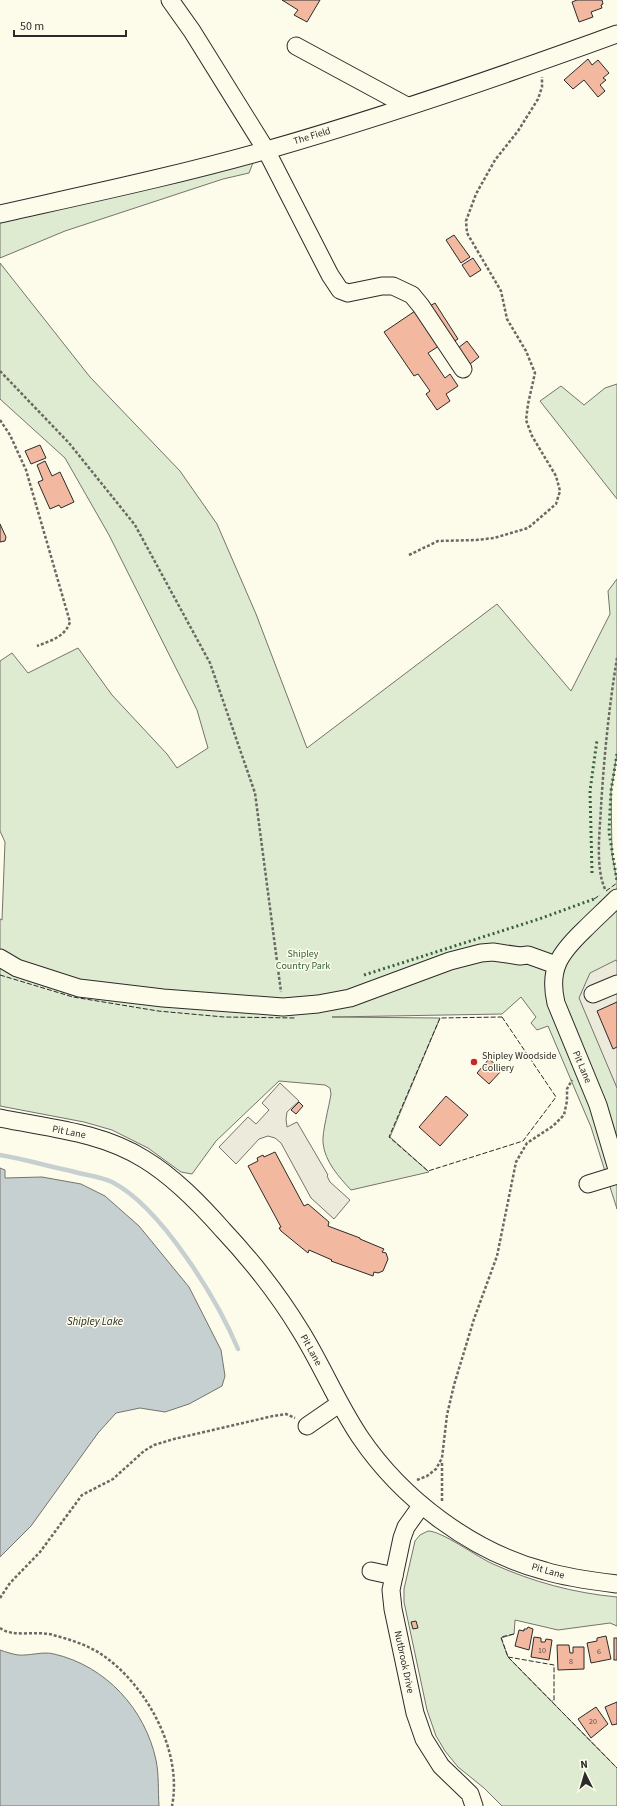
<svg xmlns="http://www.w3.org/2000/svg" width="617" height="1806" viewBox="0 0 617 1806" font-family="'Source Sans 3',sans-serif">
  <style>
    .green { fill: #deebd1; stroke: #74746e }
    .parking { fill: #eceadb; stroke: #74746e }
    .water { fill: #c7d0d0; stroke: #74746e }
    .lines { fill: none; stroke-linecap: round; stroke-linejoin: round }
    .stream { stroke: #c7d0d0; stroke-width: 4.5 }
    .building { fill: #f2b8a0; stroke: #2b2b2b }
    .minor-casing { stroke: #2b2b2b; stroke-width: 19 }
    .path { stroke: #6a6964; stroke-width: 2.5; stroke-dasharray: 3 2; stroke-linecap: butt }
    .minor { stroke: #fdfbea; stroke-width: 17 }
    .hedge { stroke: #34623c; stroke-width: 3; stroke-dasharray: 2 3; stroke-linecap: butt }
    .fence { stroke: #2b2b2b; stroke-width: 1; stroke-dasharray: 5 2; stroke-linecap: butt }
    .poi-dot { fill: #c62828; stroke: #fdfbea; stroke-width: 1.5 }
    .labels { text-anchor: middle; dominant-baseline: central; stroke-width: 3; stroke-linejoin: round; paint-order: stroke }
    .number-label { font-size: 8px; fill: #5d4e48 }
    .street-label { font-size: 10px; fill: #2b2b2b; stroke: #fdfbea }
    .park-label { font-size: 10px; fill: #34623c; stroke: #fdfbea }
    .poi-label { font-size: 10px; fill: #2b2b2b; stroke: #fdfbea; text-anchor: start }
    .water-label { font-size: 11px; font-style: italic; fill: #2b2b2b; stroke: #fdfbea }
  </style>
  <rect width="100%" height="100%" fill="#fdfbea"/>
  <!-- green -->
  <g class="green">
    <polygon points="254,160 249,173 223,179 65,231 0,258 0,221"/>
    <path d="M0,263l90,114 90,94 37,53 39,90 51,134 190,-144 74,87 39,-77 -2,-23 9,-12v175l-6,37 1,63 5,27v328l-26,-82 -43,-101 -11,4 -6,-7 5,-6 -15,-20 -19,17 -170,3 108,1 -50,119 39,35 -78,18c-12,-13 -26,-28 -28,-47 -1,-11 6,-36 8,-49l-1,-6 -5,-3 -46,-4 -63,60 -24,33 -11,-2 -33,-24 -36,-18 -28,-8 -84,-16v-187l2,1 3,-78 -5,-11v-170l12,-8 16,20 50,-25 34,47 55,59 10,14 31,-20 -11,-38 -88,-175 -44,-77 -65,-59z"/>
    <polygon points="617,384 617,499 540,401 561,386 584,405 605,388"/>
    <path d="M428,1531c14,0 49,26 65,33 40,18 81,29 124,33v29l-7,-3 -52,7 -43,-10 -1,14 -13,4 7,19 109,111v38h-115l-18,-18 -26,-21 -13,-16 -9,-15 -9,-26 -23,-108v-13l11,-48 5,-6z"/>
  </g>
  <!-- parking -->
  <g class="parking">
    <polygon points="616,960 617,962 617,1088 579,998 590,973"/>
    <polygon points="280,1083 299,1101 287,1112 286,1119 287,1127 297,1122 328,1175 327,1176 330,1182 350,1200 334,1219 311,1198 281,1143 275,1138 268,1136 259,1139 236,1164 219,1147 248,1117 256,1124 269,1110 262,1103"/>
  </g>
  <!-- water -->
  <g class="water">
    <polygon points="0,1168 5,1170 5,1178 42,1177 81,1184 105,1196 139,1226 189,1287 221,1350 225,1376 222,1386 189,1404 165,1412 140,1408 116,1413 98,1433 31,1526 0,1557"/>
    <path d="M0,1650c6,2 12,4 18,5 12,1 25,-4 36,-1 52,12 91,55 102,106 3,14 2,31 3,46h-159z"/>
  </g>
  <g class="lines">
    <!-- stream -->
    <path class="stream" d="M0,1155c24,4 47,11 71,16 13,4 28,5 41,11 49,25 105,117 126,167"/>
  </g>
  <!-- building -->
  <g class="building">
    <polygon points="282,0 320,0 307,22 294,15 298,10"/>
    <polygon points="577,0 602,0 603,4 601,5 602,8 591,12 593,17 579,22 572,2"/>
    <polygon points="588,59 592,65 598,60 609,73 603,78 606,80 600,85 605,91 598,97 584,80 573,89 564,80"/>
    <polygon points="454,235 470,257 461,263 446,240"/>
    <polygon points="473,258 481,270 470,277 462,265"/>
    <polygon points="435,303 458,339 451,343 428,307"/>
    <polygon points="418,309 439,346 428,353 445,378 450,374 458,386 446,394 450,401 437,410 426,394 430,391 418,374 414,376 384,332"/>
    <polygon points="467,341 479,357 470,364 458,348"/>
    <polygon points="40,445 46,458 31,464 25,451"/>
    <polygon points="45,461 52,476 60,472 74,502 61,508 59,505 50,509 38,482 43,480 37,465"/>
    <polygon points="0,524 6,537 5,541 0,542"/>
    <polygon points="617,1002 617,1047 613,1049 597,1011"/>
    <polygon points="489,1059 502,1070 489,1084 477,1073"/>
    <polygon points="446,1096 468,1115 440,1146 419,1127"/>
    <polygon points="299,1102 303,1106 296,1114 291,1110"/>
    <polygon points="275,1152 304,1206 308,1204 329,1222 328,1226 360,1238 360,1239 384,1249 382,1252 386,1253 388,1259 383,1271 378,1273 374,1272 373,1276 331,1261 332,1260 309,1250 308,1253 281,1231 279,1228 281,1227 248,1166 258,1161 257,1158 263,1155 264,1157"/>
    <polygon points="416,1621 418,1628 413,1629 411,1622"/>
    <polygon points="528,1627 533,1629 529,1650 515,1646 519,1630 524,1631 524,1629 527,1629"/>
    <polygon points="606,1636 611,1659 591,1663 587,1643 597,1641 597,1638"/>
    <polygon points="534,1637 541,1638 541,1642 545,1642 546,1639 552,1640 549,1660 531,1657"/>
    <rect x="614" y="1638" width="3" height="22"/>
    <polygon points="557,1645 569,1645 570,1653 573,1653 573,1647 584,1647 584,1669 558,1670"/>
    <polygon points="617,1702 617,1724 612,1725 605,1707"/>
    <polygon points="596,1707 608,1724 591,1738 578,1719"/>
  </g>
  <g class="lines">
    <!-- minor casing -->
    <g class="minor-casing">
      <g id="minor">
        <polyline points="170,0 192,31 266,150 330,275 340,290 348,293 382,286 393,286 412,295 421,306 463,369"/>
        <polyline points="296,46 407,106"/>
        <path d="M0,214c89,-20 179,-39 267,-64 118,-34 235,-74 350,-116"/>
        <path d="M617,898c-11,11 -22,21 -33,32 -24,23 -36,39 -28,73l42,102 19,64"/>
        <polyline points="0,958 17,968 79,988 163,998 283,1007 318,1004 350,998 450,961 481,953 493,952 520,956 528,955 556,965"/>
        <polyline points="593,994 617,984"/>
        <path d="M0,1118c49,10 101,14 144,41 30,18 56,45 79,71 29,31 55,64 77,100 22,35 37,73 60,107 42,62 112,115 185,134 23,7 48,10 72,13"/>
        <polyline points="588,1184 617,1175"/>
        <polyline points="307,1426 339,1404"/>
        <polyline points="421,1506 406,1527 402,1538 391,1590 393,1609 415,1713 424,1739 441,1766 470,1794 474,1806"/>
        <polyline points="371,1571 394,1576"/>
      </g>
    </g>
    <!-- path -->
    <g class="path">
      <polyline points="0,371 69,443 135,525 210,663 255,793 281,992"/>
      <path d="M0,420l10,15 16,35 44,152c-5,15 -20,19 -33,24"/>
      <polyline points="409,555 438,541 476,540 494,538 528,528 556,504 560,491 556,476 532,436 526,420 528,404 535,373 526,351 507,319 501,291 467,233 466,221 476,194 495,160 518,131 538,99 542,87 542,77"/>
      <path d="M605,889c-10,-22 -5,-59 -4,-82 3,-50 8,-100 16,-149"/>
      <polyline points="417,1480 427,1476 436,1469 442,1458 447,1415 454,1385 474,1319 497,1256 516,1162 527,1143 553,1126 564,1115 567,1101 567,1089 572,1080"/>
      <polyline points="442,1501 442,1461"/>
      <polyline points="0,1598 10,1583 40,1552 82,1495 113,1479 144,1451 154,1445 174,1439 273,1416 286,1414 295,1418"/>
      <path d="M0,1628c12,10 38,2 53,7 16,4 34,10 48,19 45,30 82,97 71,152"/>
    </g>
    <!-- minor -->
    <use href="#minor" class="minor"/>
    <!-- hedge -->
    <g class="hedge">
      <polyline points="617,754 611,791 609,832 617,881"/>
      <polyline points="592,873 590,791 597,740"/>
      <polyline points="364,975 539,919 594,899"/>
    </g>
    <!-- fence -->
    <g class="fence">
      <polyline points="606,891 617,883"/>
      <polyline points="594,899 600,895"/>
      <polyline points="0,975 73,997 158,1011 224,1017 296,1018"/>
      <polygon points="502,1017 556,1097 523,1141 428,1171 389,1137 440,1018"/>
      <polyline points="514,1634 501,1637 508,1657 617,1768"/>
      <polyline points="508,1657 554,1665 554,1701 552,1701"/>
    </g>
  </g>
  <!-- markers -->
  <circle class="poi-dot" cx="474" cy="1062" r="4"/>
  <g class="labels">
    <!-- number labels -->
    <g class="number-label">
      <text x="542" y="1650">10</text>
      <text x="599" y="1651">6</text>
      <text x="571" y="1661">8</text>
      <text x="593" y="1721">20</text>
    </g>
    <!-- street labels -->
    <g class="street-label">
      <text transform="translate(312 136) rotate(-17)">The Field</text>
      <text transform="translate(582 1067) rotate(67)">Pit Lane</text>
      <text transform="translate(69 1132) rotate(11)">Pit Lane</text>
      <text transform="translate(311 1350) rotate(61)">Pit Lane</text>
      <text transform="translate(548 1571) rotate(16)">Pit Lane</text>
      <text transform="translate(404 1662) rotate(78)">Nutbrook Drive</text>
    </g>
    <!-- park labels -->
    <g class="park-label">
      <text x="303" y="954">Shipley<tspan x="303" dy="12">Country Park</tspan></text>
    </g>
    <!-- poi labels -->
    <g class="poi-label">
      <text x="482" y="1056">Shipley Woodside<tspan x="482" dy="12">Colliery</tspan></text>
    </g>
    <!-- water labels -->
    <g class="water-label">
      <text x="95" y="1321">Shipley Lake</text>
    </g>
  </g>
  <!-- north arrow -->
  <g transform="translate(585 1774) rotate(355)" stroke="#fdfbea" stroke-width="3" paint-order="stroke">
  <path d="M0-3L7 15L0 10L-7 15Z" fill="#2b2b2b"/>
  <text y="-6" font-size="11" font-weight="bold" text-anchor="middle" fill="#2b2b2b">N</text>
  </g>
  <!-- scale -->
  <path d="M14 30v6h112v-6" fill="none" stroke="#2b2b2b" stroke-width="2"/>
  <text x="20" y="30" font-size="12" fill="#2b2b2b" stroke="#fdfbea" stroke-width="3" paint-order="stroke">50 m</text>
</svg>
